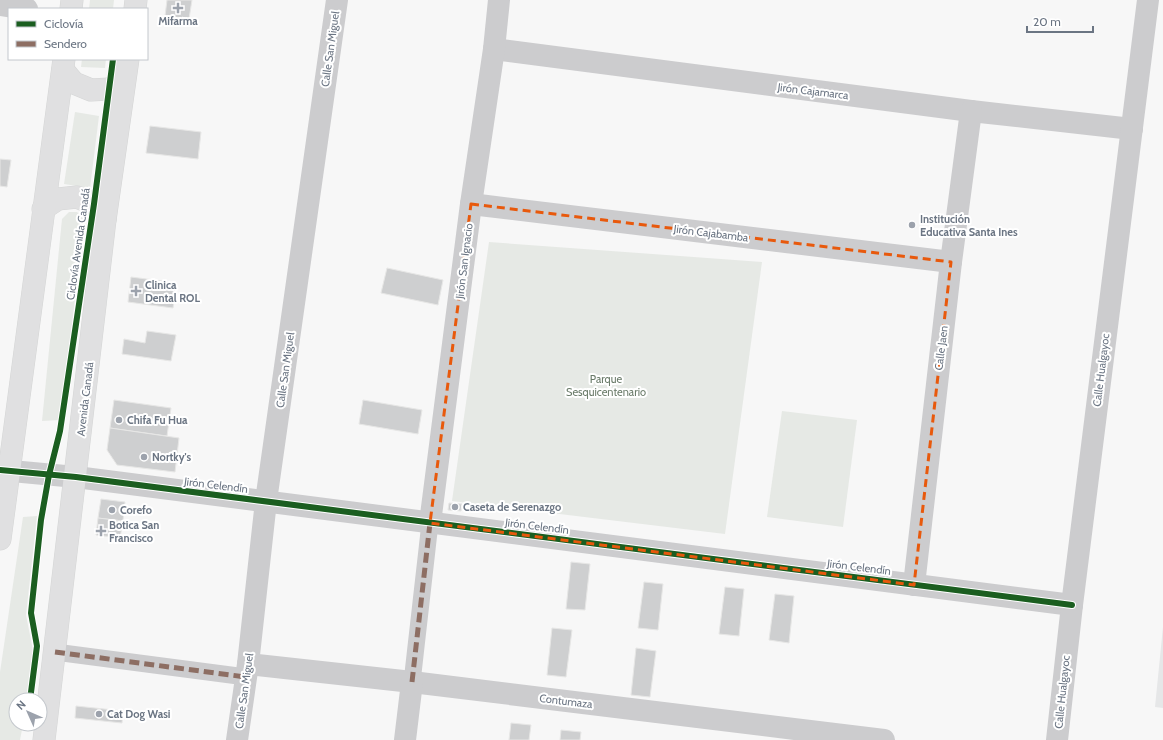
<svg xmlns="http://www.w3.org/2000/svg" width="1163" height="740" viewBox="0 0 1163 740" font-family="Cabin,sans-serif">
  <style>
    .built { fill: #e6e7e8 }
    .green { fill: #e6e9e5 }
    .building { fill: #cecfd0; stroke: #e7e7e6 }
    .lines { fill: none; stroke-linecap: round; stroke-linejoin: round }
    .secondary-casing { stroke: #d4d5d5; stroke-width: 23 }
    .pedestrian { stroke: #ccccce; stroke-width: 17 }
    .minor { stroke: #ccccce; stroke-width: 22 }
    .secondary { stroke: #e0e0e1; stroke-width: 22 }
    .quiet { stroke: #8d6e63; stroke-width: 5; stroke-dasharray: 10 5; stroke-linecap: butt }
    .cycleway-casing { stroke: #fff; stroke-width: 8 }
    .cycleway { stroke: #1b5e20; stroke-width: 6 }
    .marked { fill: none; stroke: #e8590c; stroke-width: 3; stroke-dasharray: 8 5; stroke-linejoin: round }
    .poi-dot { fill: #9ca2ac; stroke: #fff; stroke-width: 1.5 }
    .labels { text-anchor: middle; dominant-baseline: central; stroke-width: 4; stroke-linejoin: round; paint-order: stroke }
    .poi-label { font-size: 11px; font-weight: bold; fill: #6b7583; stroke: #fff; text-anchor: start }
    .street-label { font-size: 11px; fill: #6b7583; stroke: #fff }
    .park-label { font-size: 11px; fill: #6a7b69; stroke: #fff }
  </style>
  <rect width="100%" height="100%" fill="#f7f7f7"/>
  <!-- built -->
  <polygon class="built" points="1163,627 1163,708 1155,707"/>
  <!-- green -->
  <g class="green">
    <polygon points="90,0 114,0 113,9 89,9"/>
    <polygon points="82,59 106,59 105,68 81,67"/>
    <polygon points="75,112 99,116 90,188 64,184"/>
    <polygon points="69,212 77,212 84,220 61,420 42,421 62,219"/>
    <polygon points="489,242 762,262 725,534 452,501"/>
    <polygon points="782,411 857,420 843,527 767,517"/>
    <polygon points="37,516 26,615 33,650 26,700 16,700 16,724 23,724 20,740 0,740 0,672 23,517"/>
  </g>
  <!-- building -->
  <g class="building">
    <polygon points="167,0 192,0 189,19 165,16"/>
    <polygon points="150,126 201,132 198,159 146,153"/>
    <polygon points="0,159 11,160 7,187 0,186"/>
    <polygon points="387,268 443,280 438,305 381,293"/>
    <polygon points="131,277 177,283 173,308 128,302"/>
    <polygon points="147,331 176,335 171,361 122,354 124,339 145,343"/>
    <polygon points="114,400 171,408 167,436 110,428"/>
    <polygon points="363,400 422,410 418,434 359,424"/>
    <polygon points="110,428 179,438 175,472 117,465 107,450"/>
    <polygon points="101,499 125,502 123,521 98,518"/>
    <polygon points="449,503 462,504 461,511 448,510"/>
    <polygon points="98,518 123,521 120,538 96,535"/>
    <polygon points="571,562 590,564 585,610 566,609"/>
    <polygon points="644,582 663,584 658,630 638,628"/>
    <polygon points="725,587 744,589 739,636 719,634"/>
    <polygon points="775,594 794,596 789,643 769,640"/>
    <polygon points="552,628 572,630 566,677 547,675"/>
    <polygon points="636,648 656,651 650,697 631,695"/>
    <polygon points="76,706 123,711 122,723 75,718"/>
    <polygon points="511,723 531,725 529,740 509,740"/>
    <polygon points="561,730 581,732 580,740 560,740"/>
  </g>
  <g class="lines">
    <!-- secondary casing -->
    <g class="secondary-casing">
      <g id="secondary">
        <polyline points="71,9 72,0"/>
        <polyline points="135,9 136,0"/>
        <polyline points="63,70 74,83 91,90 109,89 124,81"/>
        <polyline points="43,209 58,199 77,197 94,204 105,220"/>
        <polyline points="0,539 64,59"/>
        <polyline points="44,740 105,220 128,59"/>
      </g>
    </g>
    <!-- pedestrian -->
    <g class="pedestrian">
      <polyline points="55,652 246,677"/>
      <polyline points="412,682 430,523"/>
    </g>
    <!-- minor -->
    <g class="minor">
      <polyline points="0,5 27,9"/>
      <polyline points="494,49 971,111 1132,129"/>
      <polyline points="471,204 951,262"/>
      <polyline points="0,470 76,477 1072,605"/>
      <polyline points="430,523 471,204 494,49 499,0"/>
      <polyline points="914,585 951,262 971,111"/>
      <polyline points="248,664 412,682 884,740"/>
      <polyline points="237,740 248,664 266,501 337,0"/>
      <polyline points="405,740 412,682"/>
      <polyline points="1057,740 1072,605 1148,0"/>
    </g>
    <!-- secondary -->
    <use href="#secondary" class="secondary"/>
    <!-- quiet -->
    <g class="quiet">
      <polyline points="55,652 246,677"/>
      <polyline points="412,682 430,523"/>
    </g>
    <!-- cycleway casing -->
    <g class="cycleway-casing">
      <g id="cycleway">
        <polyline points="0,470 76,477 1072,605"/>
        <polyline points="30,700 37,646 31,613 41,520 49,475 60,431 94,204 113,59"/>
      </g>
    </g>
    <!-- cycleway -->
    <use href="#cycleway" class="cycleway"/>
  </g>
  <!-- marked area -->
  <path class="marked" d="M471,204l480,58 -37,323 -484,-62z"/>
  <!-- markers -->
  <g class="poi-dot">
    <path d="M176 2h4v4h4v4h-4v4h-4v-4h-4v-4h4z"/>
    <circle cx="912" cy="225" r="4"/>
    <path d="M134 285h4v4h4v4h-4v4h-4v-4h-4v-4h4z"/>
    <circle cx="119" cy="420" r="4"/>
    <circle cx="144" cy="457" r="4"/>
    <circle cx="455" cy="507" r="4"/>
    <circle cx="112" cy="510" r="4"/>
    <path d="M99 525h4v4h4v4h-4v4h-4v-4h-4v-4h4z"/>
    <circle cx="99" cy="714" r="4"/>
  </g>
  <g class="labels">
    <!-- poi labels -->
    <g class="poi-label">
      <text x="178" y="21" text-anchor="middle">Mifarma</text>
      <text x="920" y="219">Institución<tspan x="920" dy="13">Educativa Santa Ines</tspan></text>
      <text x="145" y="285">Clinica<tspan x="145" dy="13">Dental ROL</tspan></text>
      <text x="127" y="420">Chifa Fu Hua</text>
      <text x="152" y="457">Nortky's</text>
      <text x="463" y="507">Caseta de Serenazgo</text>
      <text x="120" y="510">Corefo</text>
      <text x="109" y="525">Botica San<tspan x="109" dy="13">Francisco</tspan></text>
      <text x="107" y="714">Cat Dog Wasi</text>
    </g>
    <!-- street labels -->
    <g class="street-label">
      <text transform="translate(330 49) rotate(-82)">Calle San Miguel</text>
      <text transform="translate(813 91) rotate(7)">Jirón Cajamarca</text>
      <text transform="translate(711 233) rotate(7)">Jirón Cajabamba</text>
      <text transform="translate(78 244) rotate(-82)">Ciclovía Avenida Canadá</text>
      <text transform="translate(464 261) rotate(-83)">Jirón San Ignacio</text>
      <text transform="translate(941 348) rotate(-83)">Calle Jaen</text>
      <text transform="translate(285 370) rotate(-82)">Calle San Miguel</text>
      <text transform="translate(1101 370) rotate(-83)">Calle Hualgayoc</text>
      <text transform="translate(85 399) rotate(-83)">Avenida Canadá</text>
      <text transform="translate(216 485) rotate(7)">Jirón Celendín</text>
      <text transform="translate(537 526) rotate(7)">Jirón Celendín</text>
      <text transform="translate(859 567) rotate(7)">Jirón Celendín</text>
      <text transform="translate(244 691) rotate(-82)">Calle San Miguel</text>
      <text transform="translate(1062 692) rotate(-84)">Calle Hualgayoc</text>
      <text transform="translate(566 701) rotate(7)">Contumaza</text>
    </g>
    <!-- park labels -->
    <g class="park-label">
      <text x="606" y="379">Parque<tspan x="606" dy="13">Sesquicentenario</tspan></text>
    </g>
  </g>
  <!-- legend -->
  <rect x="8" y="8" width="140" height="52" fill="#ffffff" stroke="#c4c8cd"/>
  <rect x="16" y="21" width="20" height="6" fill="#1b5e20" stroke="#c4c8cd"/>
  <text x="44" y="28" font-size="12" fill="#6b7583">Ciclovía</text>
  <rect x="16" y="41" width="20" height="6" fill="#8d6e63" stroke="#c4c8cd"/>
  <text x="44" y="48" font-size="12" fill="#6b7583">Sendero</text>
  <!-- north arrow -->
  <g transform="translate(28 712) rotate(315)"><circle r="19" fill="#ffffff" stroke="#c4c8cd"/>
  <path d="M0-3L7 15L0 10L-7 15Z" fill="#9ca2ac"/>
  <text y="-6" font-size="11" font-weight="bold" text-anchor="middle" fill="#6b7583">N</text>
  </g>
  <!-- scale -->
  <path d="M1027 26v6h66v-6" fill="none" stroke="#6b7583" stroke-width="2"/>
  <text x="1033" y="26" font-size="12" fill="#6b7583" stroke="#ffffff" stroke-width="3" paint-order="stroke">20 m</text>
</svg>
